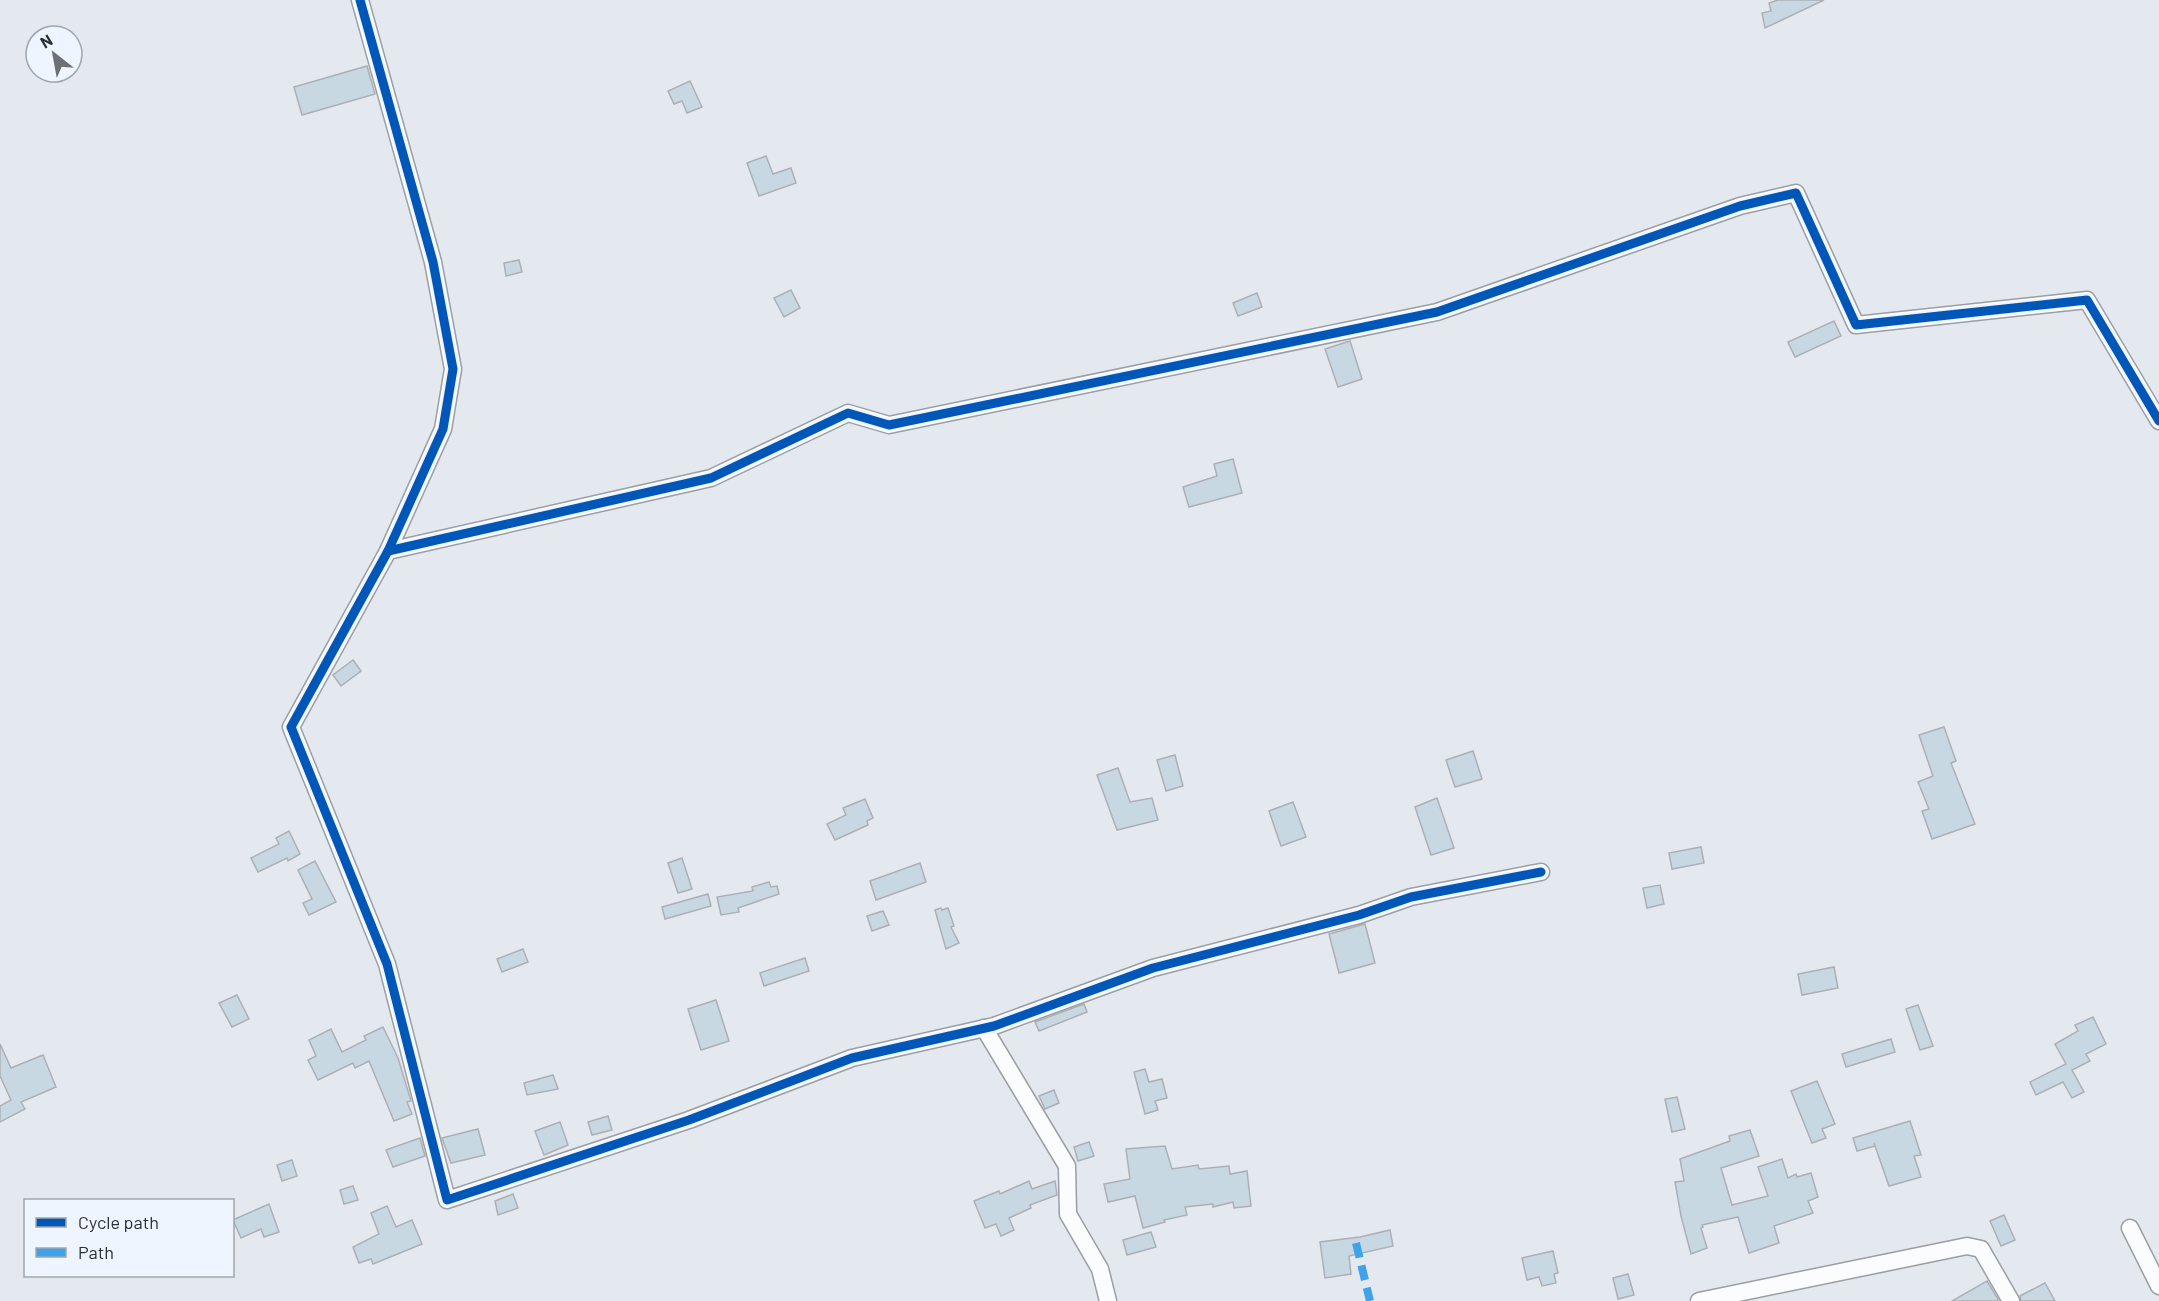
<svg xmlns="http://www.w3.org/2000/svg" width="2159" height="1301" viewBox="0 0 2159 1301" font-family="Barlow,sans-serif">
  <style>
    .building { fill: #c8d8e3; stroke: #acb0b5; stroke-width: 1.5 }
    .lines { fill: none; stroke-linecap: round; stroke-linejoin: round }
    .street-casing { stroke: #9b9ea3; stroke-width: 19 }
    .street { stroke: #fbfcfd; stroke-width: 16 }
    .quiet { stroke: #3ea3eb; stroke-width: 8; stroke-dasharray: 15 8; stroke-linecap: butt }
    .cycleway-casing { stroke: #eef5ff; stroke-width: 13 }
    .cycleway { stroke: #0057b8; stroke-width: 9 }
  </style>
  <rect width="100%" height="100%" fill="#e4e9ef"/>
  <!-- building -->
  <g class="building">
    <polygon points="1778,0 1824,0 1765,28 1762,13 1771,11 1769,3"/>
    <polygon points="367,66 375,94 302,115 294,87"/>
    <polygon points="690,81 702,107 687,113 682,101 674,104 668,91"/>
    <polygon points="766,156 773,174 791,168 796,183 759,196 747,163"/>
    <polygon points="519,260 522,272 506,276 504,263"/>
    <polygon points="791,290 800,308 784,317 774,298"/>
    <polygon points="1257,293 1262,307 1238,316 1233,303"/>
    <polygon points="1834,321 1841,336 1795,357 1788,342"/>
    <polygon points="1350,341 1362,379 1338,387 1325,349"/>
    <polygon points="1233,459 1242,493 1189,507 1183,487 1217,476 1214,464"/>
    <polygon points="353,660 361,671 341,686 333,675"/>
    <polygon points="1944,727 1956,761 1951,763 1975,824 1932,839 1922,811 1929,809 1918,782 1933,776 1919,735"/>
    <polygon points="1473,751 1482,779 1455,787 1446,760"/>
    <polygon points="1175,755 1183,786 1166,791 1157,760"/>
    <polygon points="1118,768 1130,802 1152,798 1158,820 1117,830 1097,775"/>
    <polygon points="1437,798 1454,848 1431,855 1415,807"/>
    <polygon points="865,799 873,818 867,821 868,825 835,840 827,824 846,815 843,808"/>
    <polygon points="1293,802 1306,837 1281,846 1269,811"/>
    <polygon points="289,831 300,854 288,861 287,858 258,872 251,858 279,844 276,838"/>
    <polygon points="1701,847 1704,863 1672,869 1669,853"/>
    <polygon points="682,858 692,889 678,893 668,863"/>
    <polygon points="315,861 336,902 309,915 303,903 312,899 298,870"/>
    <polygon points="920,863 926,882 876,900 870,881"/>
    <polygon points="769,882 771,887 777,886 779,894 738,908 739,912 721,915 717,897 753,891 752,887"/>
    <polygon points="1660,885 1664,904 1647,908 1643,888"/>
    <polygon points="708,894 711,906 665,919 662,907"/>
    <polygon points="941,908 942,910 948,908 954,926 951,927 959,943 946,949 935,910"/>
    <polygon points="883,911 889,925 872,931 867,916"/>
    <polygon points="1365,924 1375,963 1339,973 1329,934"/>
    <polygon points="523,949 528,962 502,972 497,959"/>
    <polygon points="805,958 809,971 764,986 760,973"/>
    <polygon points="1834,967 1838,988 1802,995 1798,974"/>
    <polygon points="237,995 249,1019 232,1027 219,1003"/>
    <polygon points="716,1000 729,1041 701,1050 688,1009"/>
    <polygon points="1084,1004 1087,1012 1039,1031 1035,1022"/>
    <polygon points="1918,1005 1933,1046 1920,1050 1906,1009"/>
    <polygon points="2093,1017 2106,1044 2086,1054 2090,1061 2072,1070 2084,1092 2072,1098 2063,1082 2036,1095 2030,1082 2066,1064 2055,1044 2078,1031 2075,1025"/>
    <polygon points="383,1027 398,1058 411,1101 407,1102 412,1114 394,1121 369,1061 355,1068 353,1063 318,1080 308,1060 316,1056 309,1040 331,1029 342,1052 366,1040 364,1036"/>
    <polygon points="1891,1039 1895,1052 1846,1067 1842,1054"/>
    <polygon points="0,1044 11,1068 43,1055 56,1087 21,1102 25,1109 0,1122 0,1106 11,1100 0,1076"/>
    <polygon points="1145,1069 1149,1082 1162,1079 1167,1098 1155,1101 1158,1110 1145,1114 1134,1072"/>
    <polygon points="553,1075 558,1089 527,1095 524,1083"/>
    <polygon points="1817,1081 1835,1124 1822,1129 1826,1138 1812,1143 1791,1091"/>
    <polygon points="1054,1090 1059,1103 1045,1109 1039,1096"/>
    <polygon points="1677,1097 1685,1129 1672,1132 1665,1099"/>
    <polygon points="608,1116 612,1130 592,1135 588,1122"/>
    <polygon points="1910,1121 1921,1155 1914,1156 1921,1177 1889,1186 1874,1143 1875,1146 1857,1151 1853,1138"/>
    <polygon points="560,1122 568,1145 544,1155 535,1131"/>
    <polygon points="478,1129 485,1155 451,1163 442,1138"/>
    <polygon points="1750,1130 1759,1156 1721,1168 1732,1205 1768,1196 1758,1167 1782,1159 1788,1178 1796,1174 1797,1177 1811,1173 1818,1197 1808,1201 1813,1213 1774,1226 1779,1243 1749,1253 1738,1217 1702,1225 1703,1227 1701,1228 1707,1248 1691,1254 1681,1216 1675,1182 1684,1181 1680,1159 1730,1141 1729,1136"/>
    <polygon points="420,1138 425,1156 393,1167 386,1150"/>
    <polygon points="1089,1142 1094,1156 1078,1161 1074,1147"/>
    <polygon points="1165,1146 1172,1169 1198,1165 1199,1169 1229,1166 1230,1174 1247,1171 1251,1206 1234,1208 1233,1202 1213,1207 1213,1204 1185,1207 1187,1215 1164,1220 1165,1222 1143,1228 1135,1196 1108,1202 1104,1184 1130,1179 1126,1149"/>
    <polygon points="292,1160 297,1176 282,1181 277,1165"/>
    <polygon points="1029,1181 1032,1189 1055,1181 1057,1195 1030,1205 1031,1208 1009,1218 1014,1230 1001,1236 996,1224 985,1228 974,1201 999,1191 1000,1194"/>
    <polygon points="353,1186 358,1200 344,1204 340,1190"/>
    <polygon points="513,1194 518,1208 498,1215 495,1201"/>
    <polygon points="269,1204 279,1232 264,1237 261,1229 241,1238 233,1220"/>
    <polygon points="387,1206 396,1227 412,1220 422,1244 373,1264 371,1259 359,1263 353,1247 379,1234 371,1213"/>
    <polygon points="2004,1215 2015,1240 2001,1246 1990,1221"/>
    <polygon points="1390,1230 1393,1246 1349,1256 1351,1274 1325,1278 1320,1242 1360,1237"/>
    <polygon points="1151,1232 1156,1247 1127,1255 1123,1240"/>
    <polygon points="1553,1251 1558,1273 1554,1274 1556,1283 1542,1286 1539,1277 1527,1280 1522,1258"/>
    <polygon points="1628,1274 1634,1295 1618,1299 1613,1278"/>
    <polygon points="1987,1281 1999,1301 1952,1301"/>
    <polygon points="2045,1283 2055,1301 2021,1301 2020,1296"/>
  </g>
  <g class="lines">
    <!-- street casing -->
    <g class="street-casing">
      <g id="street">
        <polyline points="360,0 433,262 453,369 443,429 388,551 291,727 387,964 447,1200 689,1120 852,1058 994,1026 1153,968 1359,915 1411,897 1541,872"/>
        <polyline points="388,551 711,478 848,413 889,425 1437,312 1740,206 1796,193 1856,325 2087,300 2159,421"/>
        <polyline points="984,1028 1067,1166 1068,1214 1100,1269 1108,1301"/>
        <polyline points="2130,1228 2159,1286"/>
        <polyline points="1699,1301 1967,1246 1981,1249 2011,1301"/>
      </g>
    </g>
    <!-- street -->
    <use href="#street" class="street"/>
    <!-- quiet -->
    <polyline class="quiet" points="1356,1243 1370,1301"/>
    <!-- cycleway casing -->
    <g class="cycleway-casing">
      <g id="cycleway">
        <polyline points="360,0 433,262 453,369 443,429 388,551 291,727 387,964 447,1200 689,1120 852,1058 994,1026 1153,968 1359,915 1411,897 1541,872"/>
        <polyline points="388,551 711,478 848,413 889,425 1437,312 1740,206 1796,193 1856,325 2087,300 2159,421"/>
      </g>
    </g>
    <!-- cycleway -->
    <use href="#cycleway" class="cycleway"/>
  </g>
  <!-- legend -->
  <rect x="24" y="1199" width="210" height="78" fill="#eef5ff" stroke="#a0a6ad" stroke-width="1.5"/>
  <rect x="36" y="1218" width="30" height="9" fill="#0057b8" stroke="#a0a6ad" stroke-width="1.5"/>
  <text x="78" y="1229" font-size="18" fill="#2b2f33">Cycle path</text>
  <rect x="36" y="1248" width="30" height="9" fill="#3ea3eb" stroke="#a0a6ad" stroke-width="1.5"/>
  <text x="78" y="1259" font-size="18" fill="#2b2f33">Path</text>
  <!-- north arrow -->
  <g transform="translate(54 54) rotate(329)"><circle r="28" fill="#eef5ff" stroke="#a0a6ad" stroke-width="1.5"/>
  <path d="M0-4.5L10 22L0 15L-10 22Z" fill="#6c7075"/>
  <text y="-9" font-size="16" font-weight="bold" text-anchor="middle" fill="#2b2f33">N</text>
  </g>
</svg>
